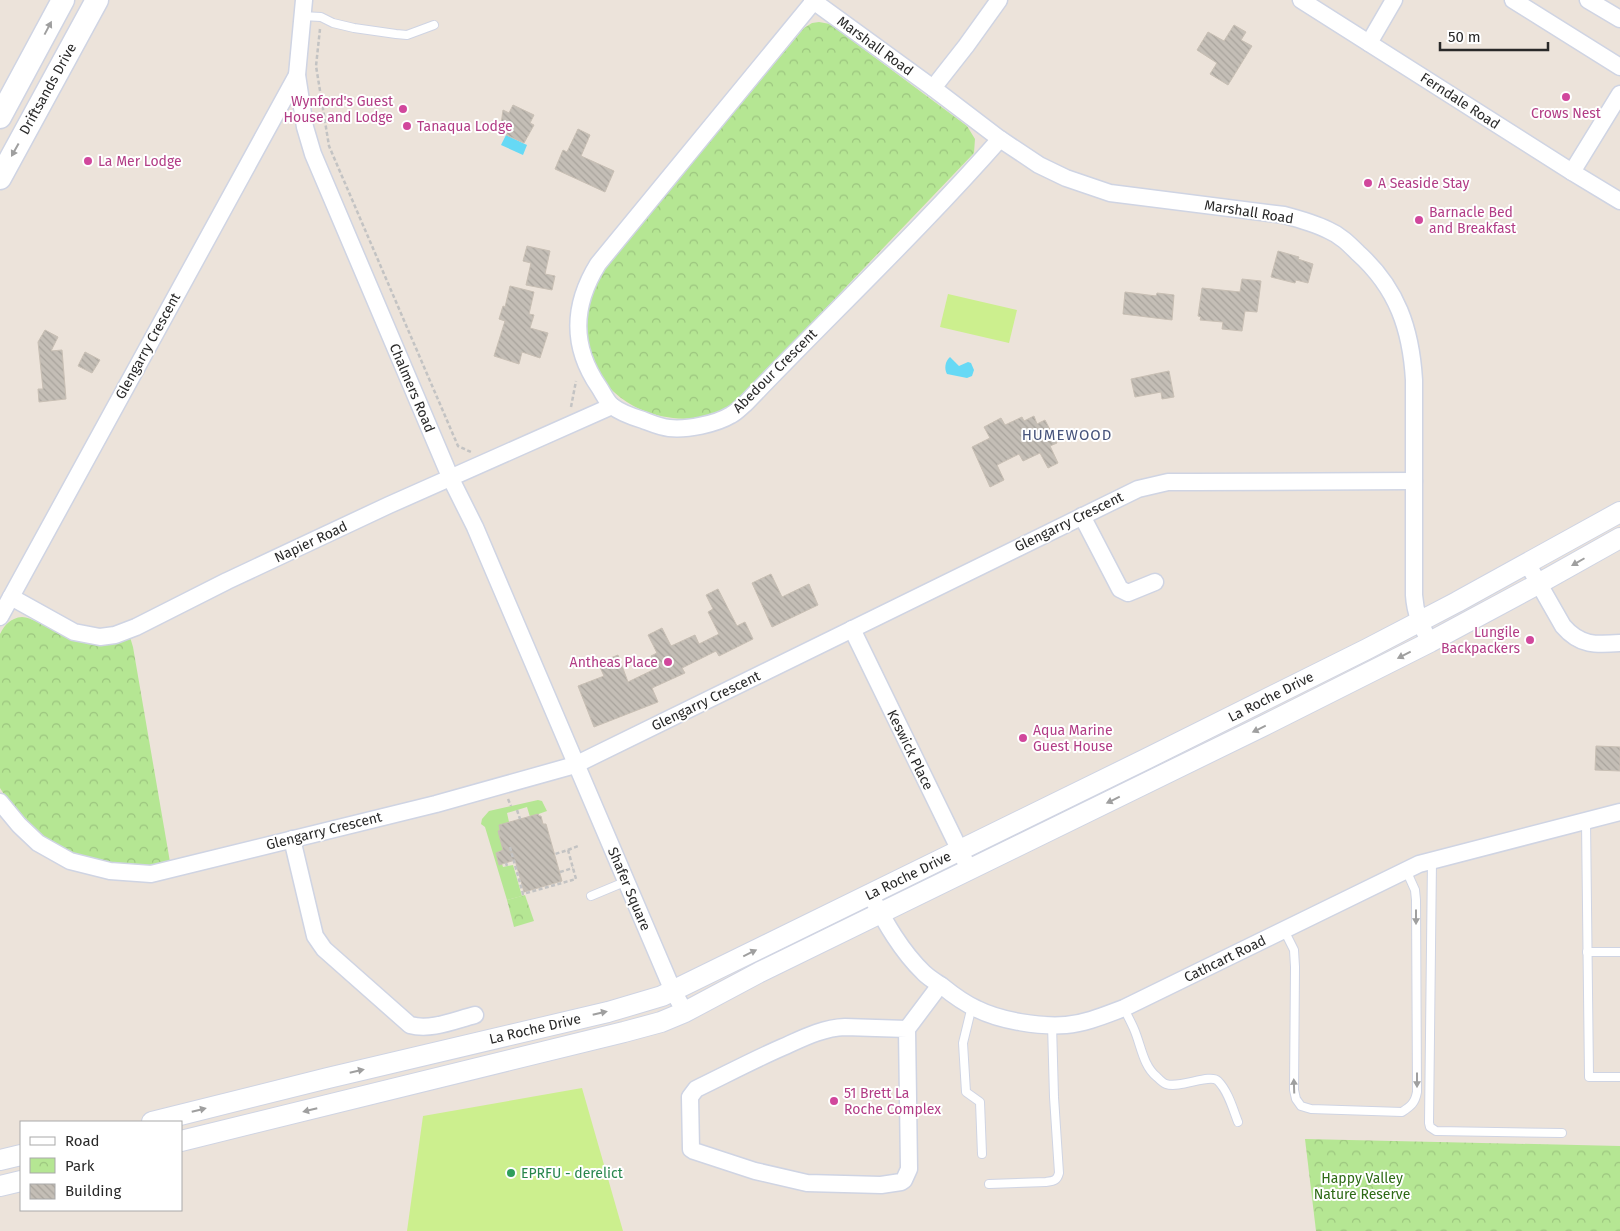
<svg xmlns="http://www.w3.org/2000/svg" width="1620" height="1231" viewBox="0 0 1620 1231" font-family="'Fira Sans',sans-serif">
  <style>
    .grass { fill: #b5e693 }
    .park { fill: url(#park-crowns) }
    .pitch { fill: #ccef8e }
    .water { fill: #66d9f5 }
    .building { fill: url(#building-back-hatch); stroke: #c8bfb4 }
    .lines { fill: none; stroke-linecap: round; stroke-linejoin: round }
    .service-casing { stroke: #cfd4e3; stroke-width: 10 }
    .minor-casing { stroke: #cfd4e3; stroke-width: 19 }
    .tertiary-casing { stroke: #cfd4e3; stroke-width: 22 }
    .secondary-casing { stroke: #cfd4e3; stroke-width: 25 }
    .path { stroke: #c3c3c3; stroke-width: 2.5; stroke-dasharray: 4 2.5; stroke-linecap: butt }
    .service { stroke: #fff; stroke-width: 8 }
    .minor { stroke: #fff; stroke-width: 16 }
    .tertiary { stroke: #fff; stroke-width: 20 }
    .secondary { stroke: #fff; stroke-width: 22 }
    .oneway { fill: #9f9f9f }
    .hotel-dot { fill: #d1479c; stroke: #fff; stroke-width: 2 }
    .leisure-dot { fill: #2e9e5b; stroke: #fff; stroke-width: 2 }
    .labels { text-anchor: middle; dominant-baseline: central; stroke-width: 4; stroke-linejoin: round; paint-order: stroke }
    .street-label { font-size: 14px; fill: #292929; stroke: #fff }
    .hotel-label { font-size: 14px; fill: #b23c85; stroke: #fff; text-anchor: start }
    .leisure-label { font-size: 14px; fill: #27864d; stroke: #fff; text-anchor: start }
    .park-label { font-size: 14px; fill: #2d6a15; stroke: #fff }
    .neighbourhood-label { font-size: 15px; letter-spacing: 1px; fill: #47547c; stroke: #fff }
  </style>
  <defs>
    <pattern id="park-crowns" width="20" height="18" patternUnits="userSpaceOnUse" patternTransform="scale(1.25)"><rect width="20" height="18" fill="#b5e693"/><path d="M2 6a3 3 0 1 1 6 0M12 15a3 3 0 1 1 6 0" fill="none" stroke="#9cc57f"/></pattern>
    <pattern id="building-back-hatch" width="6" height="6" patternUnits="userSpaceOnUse" patternTransform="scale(1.25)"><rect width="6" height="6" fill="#c4beb6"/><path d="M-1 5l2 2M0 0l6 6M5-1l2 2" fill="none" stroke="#a8a39c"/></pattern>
  </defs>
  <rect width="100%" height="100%" fill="#ece3da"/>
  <!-- grass -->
  <polygon class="grass" points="538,800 542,801 547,811 530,817 527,807 507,813 509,822 499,826 500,830 498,831 503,850 496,853 499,864 502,864 503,867 513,865 522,896 507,900 485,827 481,824 482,819 489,811"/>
  <!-- park -->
  <g class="park">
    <path d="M819,22l11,2 137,102 8,13 -1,14 -236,247c-17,14 -42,21 -65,18 -59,-7 -97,-54 -85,-114 3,-15 12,-29 21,-41l195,-235 8,-5z"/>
    <path d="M22,617c10,1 19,7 29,12 29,15 48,21 79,8l3,10 37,215c-8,1 -16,3 -23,4 -15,1 -29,-2 -43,-4 -7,-2 -15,-3 -23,-5 -34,-11 -63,-39 -81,-69v-154c5,-10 11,-16 22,-17z"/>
    <polygon points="525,895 534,921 514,927 507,900"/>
    <polygon points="1305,1139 1620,1146 1620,1231 1316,1231"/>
  </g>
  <!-- pitch -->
  <g class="pitch">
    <polygon points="948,294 1017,310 1009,343 940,327"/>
    <polygon points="582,1088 623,1231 407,1231 423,1116"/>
  </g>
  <!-- water -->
  <g class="water">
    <polygon points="506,135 527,145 523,155 501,145"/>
    <path d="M950,357l9,9 9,-4 3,1 3,7 -2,6 -5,2 -20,-4c-3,-5 -2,-13 3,-17z"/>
  </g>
  <!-- building -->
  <g class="building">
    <polygon points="1234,25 1246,32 1241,40 1252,46 1228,85 1210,74 1217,63 1197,50 1208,32 1224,41"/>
    <polygon points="513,105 534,115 530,123 534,125 524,143 500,132 503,110 509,113"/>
    <polygon points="578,129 590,135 581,156 614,171 605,192 555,169 563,150 567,152"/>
    <polygon points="527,246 550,251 545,274 555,276 552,290 526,285 531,263 523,261"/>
    <polygon points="1278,251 1299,257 1298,259 1313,264 1308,283 1296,280 1295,283 1271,277"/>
    <polygon points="1242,279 1261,281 1257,312 1245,311 1242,331 1222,329 1223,322 1200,320 1201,317 1198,316 1202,288 1240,292"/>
    <polygon points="510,286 534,292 529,314 534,315 530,328 548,333 540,358 522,352 519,364 494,356 505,321 499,319 503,306 505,307"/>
    <polygon points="1125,292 1156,296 1157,293 1174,295 1172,320 1123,314"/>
    <polygon points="45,330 58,337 51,351 62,350 66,399 39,402 38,389 43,389 38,342"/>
    <polygon points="85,352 100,360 92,373 78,366"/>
    <polygon points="1169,371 1174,397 1162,399 1161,392 1135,397 1131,379"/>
    <polygon points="1034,416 1037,424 1045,420 1057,443 1050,446 1058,463 1048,468 1040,453 1023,461 1019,454 997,465 1004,480 990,487 972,447 990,438 984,427 1001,418 1005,425 1022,417 1024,421"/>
    <polygon points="771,574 782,597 809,584 818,605 772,627 752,583"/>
    <polygon points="718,589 737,626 745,622 753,639 719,656 716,651 682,668 685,673 652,688 658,702 594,727 578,686 604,676 598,663 618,655 628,682 657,668 651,656 657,653 648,635 662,628 671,646 695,635 699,644 719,634 708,612 713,609 706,595"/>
    <polygon points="1596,746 1620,747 1620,771 1595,770"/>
    <polygon points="538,814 539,816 541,816 543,824 546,824 562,881 524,892 515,860 499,865 496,853 503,850 498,831 500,830 499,825"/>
  </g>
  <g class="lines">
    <!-- service casing -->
    <g class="service-casing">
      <g id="service">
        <polyline points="302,16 321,17 333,23 354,28 396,34 407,35 434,25"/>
        <polyline points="1586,821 1589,1077 1620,1077"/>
        <polyline points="1432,860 1429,1123 1430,1127 1436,1131 1562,1133"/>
        <polyline points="591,896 627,881"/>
        <path d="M1284,930l10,20 1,17 -1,123 2,9 5,7 10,3 91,3c9,-6 13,-9 15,-20l-1,-192 -1,-10 -9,-20"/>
        <polyline points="1587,952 1620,952"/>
        <polyline points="972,1006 963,1043 966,1092 980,1102 982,1154"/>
        <path d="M1124,1008c3,7 7,14 10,21 7,16 9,37 23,48 2,2 6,6 9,7 14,5 44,-11 52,-3 10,10 15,28 20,41"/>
        <path d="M989,1184l57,-2c7,-1 11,-1 13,-9l-5,-76 -2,-73"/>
      </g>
    </g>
    <!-- minor casing -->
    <g class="minor-casing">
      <g id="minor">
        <polyline points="304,0 297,75 305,127 313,154 451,479 475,527 673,991 685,1012"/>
        <path d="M812,0l121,88 67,51 39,26 27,13 44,15 174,22c15,4 30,8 44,15 12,5 21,14 30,23 39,35 53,76 56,127v215c1,18 7,31 16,47"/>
        <polyline points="1301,0 1572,172 1620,201"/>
        <polyline points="1513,0 1620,67"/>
        <polyline points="1588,0 1620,19"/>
        <path d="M814,1l-216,263c-26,42 -27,82 1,123 4,6 8,15 13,19 9,7 21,11 31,14 8,3 17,7 26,8 18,2 47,-4 62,-13 6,-3 10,-8 15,-12 84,-88 173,-172 254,-264"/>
        <polyline points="1369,43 1394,0"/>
        <polyline points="933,88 966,46 999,0"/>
        <polyline points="1572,172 1620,94"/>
        <polyline points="1082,516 1120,589 1128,593 1155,582"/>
        <path d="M1527,563l36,63c17,20 33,19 57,17"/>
        <polyline points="11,597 74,632 100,637 115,635 136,627 227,581 389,505 612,406"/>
        <polyline points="0,617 297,75"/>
        <polyline points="852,629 965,861"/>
        <polyline points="0,802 19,825 38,843 70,861 110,871 151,874 436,804 575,765 1138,489 1168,482 1193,482 1414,481"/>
        <path d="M292,839l23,97 9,13 86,76c21,6 45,-5 65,-10"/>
        <path d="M870,894c15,28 31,57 54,79 5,5 12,9 18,13 11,9 22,17 35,23 24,12 63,18 89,16 21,-2 39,-10 58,-17l295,-144 201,-52"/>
        <path d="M907,1029l-62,-2c-23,1 -42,11 -62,20 -30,13 -58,28 -87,42l-6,8 1,52 3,2 61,20 52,12 74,2 20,-3 3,-2 5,-11 -2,-140 33,-44"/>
      </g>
    </g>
    <!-- tertiary casing -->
    <g class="tertiary-casing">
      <g id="tertiary">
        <polyline points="152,1122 328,1078 608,1012 662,996 1148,758 1367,649 1457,602 1620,512"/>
        <polyline points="181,1141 624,1032 661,1022 685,1012 760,972 1263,726 1430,642 1538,584 1620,538"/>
        <polyline points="0,1160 21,1155"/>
        <polyline points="0,1186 21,1181"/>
      </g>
    </g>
    <!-- secondary casing -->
    <g class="secondary-casing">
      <g id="secondary">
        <polyline points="0,117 63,0"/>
        <polyline points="0,178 97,0"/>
      </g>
    </g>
    <!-- path -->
    <g class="path">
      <polyline points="320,29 316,66 329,146 458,446 471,452"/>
      <polyline points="571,407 576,381"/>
      <polyline points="508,799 511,806"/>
      <polyline points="517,810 520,819"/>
      <polyline points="510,847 523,894 576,879 568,850 555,854"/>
      <polyline points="568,850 578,846"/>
      <polyline points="506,863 507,866"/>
      <polyline points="560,872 573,868"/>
    </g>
    <!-- service -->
    <use href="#service" class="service"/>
    <!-- minor -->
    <use href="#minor" class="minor"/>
    <!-- tertiary -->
    <use href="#tertiary" class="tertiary"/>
    <!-- secondary -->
    <use href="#secondary" class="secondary"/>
  </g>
  <!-- one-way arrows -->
  <defs><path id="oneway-solid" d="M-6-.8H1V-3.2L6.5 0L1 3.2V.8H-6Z" transform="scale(1.25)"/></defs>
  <g class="oneway">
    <use href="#oneway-solid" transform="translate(48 28) rotate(-62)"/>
    <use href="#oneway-solid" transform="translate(15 150) rotate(119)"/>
    <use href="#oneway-solid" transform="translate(1578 562) rotate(150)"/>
    <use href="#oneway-solid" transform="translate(1404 655) rotate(153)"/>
    <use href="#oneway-solid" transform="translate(1259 729) rotate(154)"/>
    <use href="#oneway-solid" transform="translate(1113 800) rotate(154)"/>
    <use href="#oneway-solid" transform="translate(1416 917) rotate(90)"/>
    <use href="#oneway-solid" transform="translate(750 953) rotate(-26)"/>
    <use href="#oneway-solid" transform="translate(600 1013) rotate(-13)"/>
    <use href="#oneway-solid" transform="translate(357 1071) rotate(-13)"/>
    <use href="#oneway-solid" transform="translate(1417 1080) rotate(90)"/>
    <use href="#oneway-solid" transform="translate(1294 1086) rotate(-92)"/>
    <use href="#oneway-solid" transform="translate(199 1110) rotate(-14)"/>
    <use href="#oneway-solid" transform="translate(310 1110) rotate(166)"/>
  </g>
  <!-- markers -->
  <g class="hotel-dot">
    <circle cx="1566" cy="97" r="5"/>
    <circle cx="403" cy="109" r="5"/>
    <circle cx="407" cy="126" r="5"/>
    <circle cx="88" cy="161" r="5"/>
    <circle cx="1368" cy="183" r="5"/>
    <circle cx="1419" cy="220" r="5"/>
    <circle cx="1530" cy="640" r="5"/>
    <circle cx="668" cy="662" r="5"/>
    <circle cx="1023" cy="738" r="5"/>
    <circle cx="834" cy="1101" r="5"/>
  </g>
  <circle class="leisure-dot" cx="511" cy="1173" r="5"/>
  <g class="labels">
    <!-- street labels -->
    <g class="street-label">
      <text transform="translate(875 46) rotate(36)">Marshall Road</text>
      <text transform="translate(48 89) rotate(-61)">Driftsands Drive</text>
      <text transform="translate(1460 101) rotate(33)">Ferndale Road</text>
      <text transform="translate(1249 212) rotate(9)">Marshall Road</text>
      <text transform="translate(148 346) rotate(-61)">Glengarry Crescent</text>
      <text transform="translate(775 371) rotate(-45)">Abedour Crescent</text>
      <text transform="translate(412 388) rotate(67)">Chalmers Road</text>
      <text transform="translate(1069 522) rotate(-26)">Glengarry Crescent</text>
      <text transform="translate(311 542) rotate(-25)">Napier Road</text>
      <text transform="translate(1271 697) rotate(-27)">La Roche Drive</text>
      <text transform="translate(706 701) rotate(-26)">Glengarry Crescent</text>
      <text transform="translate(910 750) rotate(64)">Keswick Place</text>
      <text transform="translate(324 831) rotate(-14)">Glengarry Crescent</text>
      <text transform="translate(908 876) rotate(-26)">La Roche Drive</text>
      <text transform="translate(629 889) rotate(67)">Shafer Square</text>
      <text transform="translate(1225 959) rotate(-26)">Cathcart Road</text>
      <text transform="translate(535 1029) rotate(-13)">La Roche Drive</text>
    </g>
    <!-- hotel labels -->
    <g class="hotel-label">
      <text x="393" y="101" text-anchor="end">Wynford's Guest<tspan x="393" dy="16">House and Lodge</tspan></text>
      <text x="1566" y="113" text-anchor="middle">Crows Nest</text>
      <text x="417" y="126">Tanaqua Lodge</text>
      <text x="98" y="161">La Mer Lodge</text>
      <text x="1378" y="183">A Seaside Stay</text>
      <text x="1429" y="212">Barnacle Bed<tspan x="1429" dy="16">and Breakfast</tspan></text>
      <text x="1520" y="632" text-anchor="end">Lungile<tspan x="1520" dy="16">Backpackers</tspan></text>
      <text x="658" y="662" text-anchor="end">Antheas Place</text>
      <text x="1033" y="730">Aqua Marine<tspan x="1033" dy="16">Guest House</tspan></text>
      <text x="844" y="1093">51 Brett La<tspan x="844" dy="16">Roche Complex</tspan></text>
    </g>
    <!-- leisure labels -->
    <g class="leisure-label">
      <text x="521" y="1173">EPRFU - derelict</text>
    </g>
    <!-- park labels -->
    <g class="park-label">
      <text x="1362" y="1178">Happy Valley<tspan x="1362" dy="16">Nature Reserve</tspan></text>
    </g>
    <!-- neighbourhood labels -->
    <g class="neighbourhood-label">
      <text x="1067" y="435">HUMEWOOD</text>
    </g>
  </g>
  <!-- legend -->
  <rect x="20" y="1121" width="162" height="90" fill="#ffffff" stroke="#a9a9a9"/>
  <rect x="30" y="1137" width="25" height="8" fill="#ffffff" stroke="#a9a9a9"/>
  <text x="65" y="1146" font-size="15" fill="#292929">Road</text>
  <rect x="30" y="1158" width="25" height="15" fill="url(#park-crowns)" stroke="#a9a9a9"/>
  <text x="65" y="1171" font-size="15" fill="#292929">Park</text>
  <rect x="30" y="1184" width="25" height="15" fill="url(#building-back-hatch)" stroke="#a9a9a9"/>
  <text x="65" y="1196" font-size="15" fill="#292929">Building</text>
  <!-- scale -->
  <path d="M1440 42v8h108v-8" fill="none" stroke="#292929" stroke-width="2.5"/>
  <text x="1448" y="42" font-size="15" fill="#292929" stroke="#ffffff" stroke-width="4" paint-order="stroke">50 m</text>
</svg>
